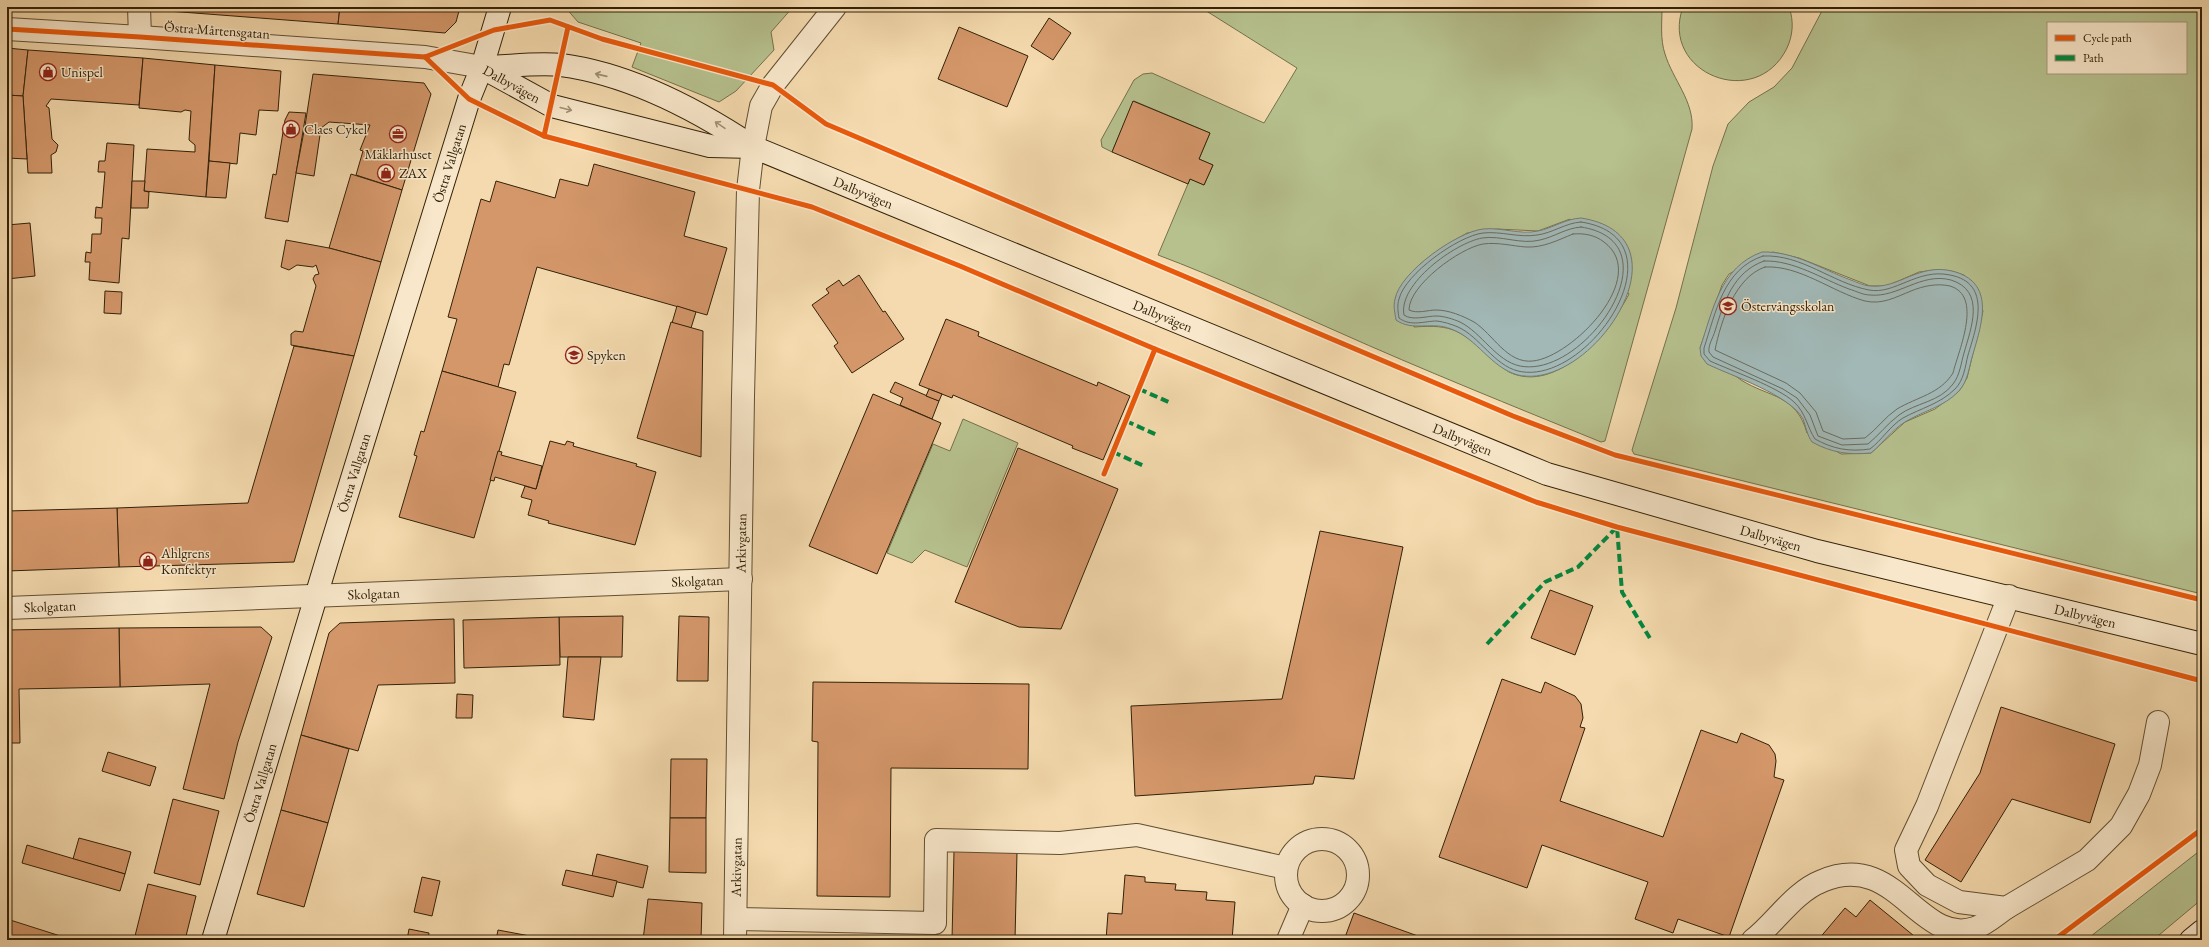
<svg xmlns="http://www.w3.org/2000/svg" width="2209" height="947" viewBox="0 0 2209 947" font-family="'EB Garamond',serif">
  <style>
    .green { fill: #b6c18e; stroke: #74714b; fill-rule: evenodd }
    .water { fill: #a1b8b6; stroke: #757c70 }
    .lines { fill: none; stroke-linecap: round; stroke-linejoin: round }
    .shore { stroke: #6a6c5f; stroke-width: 1 }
    .building { fill: #d4976a; stroke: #322108 }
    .street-casing { stroke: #624f32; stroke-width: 24 }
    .secondary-casing { stroke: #322108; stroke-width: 24 }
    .street { stroke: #f8e7ca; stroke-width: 22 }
    .secondary { stroke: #f8e7ca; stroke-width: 22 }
    .quiet { stroke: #00873e; stroke-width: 4; stroke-dasharray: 8 4; stroke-linecap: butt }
    .cycleway-casing { stroke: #f8e7ca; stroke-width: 8 }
    .cycleway { stroke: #e8590c; stroke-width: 5 }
    .oneway { stroke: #9f8e73 }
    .labels { text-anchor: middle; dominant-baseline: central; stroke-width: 3; stroke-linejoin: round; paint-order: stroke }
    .street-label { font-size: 14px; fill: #322108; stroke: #f8e7ca }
    .poi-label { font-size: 14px; fill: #322108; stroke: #f8e7ca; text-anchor: start }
  </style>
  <rect width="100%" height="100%" fill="#f4daae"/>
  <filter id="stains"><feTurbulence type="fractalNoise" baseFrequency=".005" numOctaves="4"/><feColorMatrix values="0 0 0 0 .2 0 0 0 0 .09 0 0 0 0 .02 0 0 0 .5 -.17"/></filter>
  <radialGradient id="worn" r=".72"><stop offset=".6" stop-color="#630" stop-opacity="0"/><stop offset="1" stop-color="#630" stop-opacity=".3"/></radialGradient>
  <!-- green -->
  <g class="green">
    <polygon points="565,7 793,7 771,32 774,50 736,91 719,102 632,67 641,43 578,22"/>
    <path d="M1200,7h462c0,16 -2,32 3,47 8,26 29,47 27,75l-87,312 -4,1c-88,-36 -178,-72 -265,-111 -59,-26 -117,-53 -178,-76l32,-76 14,6 9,-20 -14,-6 11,-26 -76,-32 -22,51 -10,-5 -1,-7 33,-60 9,-6 9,-1 112,50 33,-55zM1570,219l59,75c-19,37 -72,101 -120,78 -7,-4 -13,-11 -19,-16 -30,-25 -36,-32 -76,-29l5,-62 21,-16 27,-16 30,-4 41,2z"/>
    <path d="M1683,7h106c5,14 4,28 -2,41 -31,64 -128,25 -104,-41z"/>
    <path d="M1824,7h378v587l-568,-140 -2,-4 44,-142 37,-142 15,-42 21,-22 25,-15 18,-19zM2048,23h138v50h-138zM1773,252l26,6 71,28h17l32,-14 16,-2 16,1 13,4 19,36 -16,67 -8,13 -24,18 -30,13 -34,31 -30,1 -34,-21c-11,-39 -37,-35 -66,-53 -14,-10 -28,-22 -41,-32l22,-63 7,-11z"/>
    <polygon points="963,419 1018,443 967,567 925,550 912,563 887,553 933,444 950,451"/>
    <polygon points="2202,849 2202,899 2153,940 2086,940"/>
  </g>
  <!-- water -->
  <g class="water">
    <path d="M1581,218c115,18 11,174 -63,157 -27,-7 -41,-37 -67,-46 -19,-8 -38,3 -55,-9 -1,-7 -3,-14 -1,-21 5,-27 62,-67 88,-70 18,-2 37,6 55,2 15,-3 27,-12 43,-13z"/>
    <path d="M1762,252c32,-1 59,17 89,28 6,2 13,6 20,6 27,3 48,-23 81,-15 44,11 30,52 21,83 -4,13 -5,27 -14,37 -15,16 -36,20 -54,31 -13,8 -22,21 -34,31 -22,2 -39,0 -59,-11 -5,-7 -6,-15 -9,-23 -13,-24 -71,-43 -96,-55l-6,-8 -1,-8c13,-38 20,-81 62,-96z"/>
  </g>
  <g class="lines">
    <!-- shore -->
    <g class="shore">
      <path d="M1581,222c107,16 7,166 -63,149 -24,-6 -38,-34 -60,-44 -7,-3 -14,-5 -21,-6 -13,0 -26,6 -38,-3 -1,-6 -2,-13 0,-19 6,-25 59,-63 84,-66 18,-2 36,5 54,2 16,-2 28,-12 44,-13z"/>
      <path d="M1581,227c98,15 4,152 -61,139 -24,-5 -38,-33 -60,-44 -7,-3 -16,-6 -24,-6 -9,0 -24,5 -32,-1 -6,-31 51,-72 78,-77 19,-3 39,7 58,2 14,-3 26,-12 41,-13z"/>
      <path d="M1573,234c11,-1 22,1 31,8 47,35 -32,115 -71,119 -26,3 -40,-27 -59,-39 -11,-6 -25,-12 -38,-12 -8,0 -19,4 -27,0 0,-25 51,-62 74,-66 15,-2 29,2 43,3 17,1 32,-7 47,-13z"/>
      <path d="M1763,256c39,-2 69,27 106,34 26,5 48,-22 81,-15 43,8 26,53 18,80 -3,12 -4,25 -13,34 -15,15 -34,19 -52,29 -13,8 -21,22 -33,31 -21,3 -37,0 -55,-10 -8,-12 -9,-26 -21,-37 -16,-15 -62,-31 -84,-41l-6,-7v-6c12,-36 19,-79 59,-92z"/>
      <path d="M1764,261c30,-1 58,18 85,28 7,2 14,6 21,6 28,3 51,-23 81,-15 35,11 20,48 13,73 -3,10 -4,22 -11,31 -13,18 -38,19 -54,31 -12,9 -20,20 -31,29l-26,1 -24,-9 -8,-21 -13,-17 -14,-9 -70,-32 -4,-5c-1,-7 4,-14 6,-21 9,-29 18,-59 49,-70z"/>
      <path d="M1765,267c35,-2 67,25 100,34 17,4 31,-4 46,-10 12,-5 26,-8 39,-5 33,10 9,63 3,87 -13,21 -36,24 -56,36 -12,8 -20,20 -32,29l-22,1 -20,-8 -7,-19 -16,-19 -14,-10 -71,-33c6,-29 20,-73 50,-83z"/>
    </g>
  </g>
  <!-- building -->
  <g class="building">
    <polygon points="155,7 340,7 338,24 155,10"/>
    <polygon points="340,7 460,7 456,22 445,33 338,24"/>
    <polygon points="1049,18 1071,33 1053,60 1031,46"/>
    <polygon points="959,27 1028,56 1007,107 938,79"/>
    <polygon points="7,48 28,50 23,96 7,95"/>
    <polygon points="28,50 143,58 139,105 51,99 46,106 49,108 52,139 58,145 56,152 51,155 52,173 28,173 23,96"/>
    <polygon points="143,58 215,65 206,197 144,191 147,149 195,152 195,145 189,140 191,111 185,110 181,112 139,108"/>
    <polygon points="215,65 281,71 278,111 259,110 256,135 240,133 237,164 209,161"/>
    <polygon points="313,74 424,83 431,94 402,190 356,175 363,151 360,150 370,125 329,122 321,128 305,126"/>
    <polygon points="7,95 23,96 27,159 7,158"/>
    <polygon points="1133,101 1210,133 1199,159 1213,165 1204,185 1190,179 1188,184 1112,152"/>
    <polygon points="289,112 306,113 288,222 265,218 273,174 276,175 285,120"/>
    <polygon points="305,126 321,128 314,176 296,173"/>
    <polygon points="107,143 134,145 129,239 122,238 119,283 89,280 90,262 85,262 86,252 91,253 92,234 101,234 102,218 95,218 96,207 102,208 105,172 98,172 99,161 105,161"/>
    <polygon points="209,161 230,163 226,198 206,197"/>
    <polygon points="594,164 695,192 684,236 727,248 707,315 537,267 509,365 504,364 498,387 442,371 457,319 448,317 481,199 490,202 496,181 555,198 560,179 588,186"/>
    <polygon points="351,174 402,190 381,262 329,248"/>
    <polygon points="132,181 145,181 144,191 149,192 148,208 131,208"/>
    <polygon points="30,223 35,276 7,279 7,225"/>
    <polygon points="286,240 329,248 381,262 354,356 291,345 291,334 295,331 303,332 316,286 313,279 315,275 319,274 316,265 313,267 297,265 289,270 281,267"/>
    <polygon points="859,275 883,312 885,311 904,339 852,373 834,346 838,343 812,305 829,293 826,289 839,280 843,286"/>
    <polygon points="105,291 122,292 121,314 104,313"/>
    <polygon points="677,306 696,312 691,328 672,323"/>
    <polygon points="946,319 979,332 978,336 1097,386 1098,382 1130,396 1103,460 1072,448 1073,446 953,395 952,398 919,385"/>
    <polygon points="671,322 703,331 701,457 637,438"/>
    <polygon points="294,346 354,356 294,562 119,567 117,508 248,503"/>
    <polygon points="442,371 516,392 474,538 399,517 417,456 414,455 421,431 424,432"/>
    <polygon points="895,382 939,401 932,419 900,405 903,398 890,392"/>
    <polygon points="929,389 942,394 939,401 926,396"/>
    <polygon points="873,394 941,423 877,574 809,546"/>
    <polygon points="550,441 565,445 567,441 574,443 573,446 637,464 636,466 656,472 635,545 548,523 549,521 528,515 532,500 521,497 525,486 536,489"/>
    <polygon points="1018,448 1118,489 1061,629 1019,627 955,602"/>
    <polygon points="498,451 502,452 501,455 542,466 536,489 495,477 494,481 490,480"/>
    <polygon points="117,508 119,567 7,571 7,511"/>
    <polygon points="1320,531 1403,547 1354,779 1315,776 1313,784 1135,796 1131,706 1282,699"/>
    <polygon points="1550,590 1593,606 1575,655 1531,638"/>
    <polygon points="623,616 622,657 560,657 559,617"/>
    <polygon points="679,616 709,617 708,681 677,681"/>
    <polygon points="559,617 560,665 464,668 463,620"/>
    <polygon points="454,619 455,683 378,685 358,751 301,735 329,633 340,623"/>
    <polygon points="261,627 272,637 238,742 224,799 183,789 210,684 120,687 119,628"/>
    <polygon points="119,628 120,687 19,689 20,743 7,743 7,630"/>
    <polygon points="568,657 601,657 594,720 563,717"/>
    <polygon points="1502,679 1541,693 1545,682 1575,696 1581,704 1583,718 1580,727 1585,728 1560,801 1663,837 1701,730 1737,743 1741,733 1769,745 1775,754 1776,761 1774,777 1784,780 1729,937 1678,919 1673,933 1635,919 1648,882 1542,845 1527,888 1439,857"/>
    <polygon points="813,682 1029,684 1028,769 891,768 890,897 817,896 818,742 812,741"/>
    <polygon points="457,694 473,695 472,718 456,718"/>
    <polygon points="2001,707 2115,744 2090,823 2012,799 1961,882 1925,860 1980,773"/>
    <polygon points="301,735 349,749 328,823 281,810"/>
    <polygon points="108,752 156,767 150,786 102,771"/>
    <polygon points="671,759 707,759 706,818 670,818"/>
    <polygon points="173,799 219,811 200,885 154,873"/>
    <polygon points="281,810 328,823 304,907 257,894"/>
    <polygon points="670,818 706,818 706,873 669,872"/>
    <polygon points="79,838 131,852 125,874 73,859"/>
    <polygon points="27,845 125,874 120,891 22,863"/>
    <polygon points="954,851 1017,852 1015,940 952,940"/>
    <polygon points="597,854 648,866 643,888 592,876"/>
    <polygon points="566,870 617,881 613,897 562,885"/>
    <polygon points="1125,875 1145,877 1145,882 1176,884 1175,890 1207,892 1206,900 1235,902 1232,940 1106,940 1108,913 1122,914"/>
    <polygon points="422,877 440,881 432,916 414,912"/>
    <polygon points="148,884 196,896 185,940 134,940"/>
    <polygon points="648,899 702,903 701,940 643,940"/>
    <polygon points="1870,900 1919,940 1818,940 1845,908 1856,917"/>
    <polygon points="1354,913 1429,940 1344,940"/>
    <polygon points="7,919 73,940 7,940"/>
    <polygon points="409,929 429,933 428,940 407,940"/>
    <polygon points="498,930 551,940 496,940"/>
    <polygon points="1806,935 1812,940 1802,940"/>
  </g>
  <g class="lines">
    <!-- street casing -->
    <g class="street-casing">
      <g id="street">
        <polyline points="139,7 140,37"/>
        <polyline points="7,29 140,37 425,57 482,67"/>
        <polyline points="2009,596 1927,806 1906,850 1909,866 1927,885 1959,902 2006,908 2087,860 2121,826 2139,794 2150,765 2158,722"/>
        <path id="s1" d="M7,608l734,-29"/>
        <circle cx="1322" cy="875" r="36"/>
        <polyline points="736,919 935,923 936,840 1060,843 1137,835 1286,868"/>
        <path id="s2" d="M735,940l8,-544 5,-206 5,-43 8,-41 12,-21 62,-78"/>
        <polyline points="1288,940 1303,905"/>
        <path d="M1753,940c23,-18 41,-48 69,-59 74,-32 97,66 153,47 11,-4 21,-13 31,-20"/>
      </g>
    </g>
    <!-- secondary casing -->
    <g class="secondary-casing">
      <g id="secondary">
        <path id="s3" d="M482,67c23,0 56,-5 79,-2 69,9 135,44 192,82l794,327 270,77 385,93"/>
        <path id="s4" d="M483,68l69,38 158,40 43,1"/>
        <path id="s5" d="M213,940l116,-387 140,-454 13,-32 18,-60"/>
        <polyline points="2191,940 2202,931"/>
      </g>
    </g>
    <!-- street -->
    <use href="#street" class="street"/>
    <!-- secondary -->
    <use href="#secondary" class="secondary"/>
    <!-- quiet -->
    <g class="quiet">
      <polyline points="1139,389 1171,403"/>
      <polyline points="1126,421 1157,435"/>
      <polyline points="1113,452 1144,466"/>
      <polyline points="1487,644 1545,582 1578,567 1617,527 1622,592 1651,640"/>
    </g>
    <!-- cycleway casing -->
    <g class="cycleway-casing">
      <g id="cycleway">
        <polyline points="7,29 140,37 425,57 494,30 550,20 602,39 773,85 826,124 1513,416 1615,455 2202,600"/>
        <polyline points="425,57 469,99 544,136 812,207 960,266 1155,349 1536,502 1617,527 2202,681"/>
        <polyline points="544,136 568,27"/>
        <polyline points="1104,474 1155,349"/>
        <polyline points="2054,940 2202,829"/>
      </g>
    </g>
    <!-- cycleway -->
    <use href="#cycleway" class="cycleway"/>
  </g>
  <!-- one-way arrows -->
  <defs><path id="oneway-shaft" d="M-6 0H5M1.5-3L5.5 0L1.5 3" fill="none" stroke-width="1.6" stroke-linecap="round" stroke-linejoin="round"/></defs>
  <g class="oneway">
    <use href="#oneway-shaft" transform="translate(601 75) rotate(-167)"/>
    <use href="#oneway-shaft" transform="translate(566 109) rotate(14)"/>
    <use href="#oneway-shaft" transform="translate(720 125) rotate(-146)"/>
  </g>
  <!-- icons -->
  <defs>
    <g id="shop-ring" transform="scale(0.9)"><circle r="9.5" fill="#f8e7ca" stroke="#8f2418" stroke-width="1.5"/><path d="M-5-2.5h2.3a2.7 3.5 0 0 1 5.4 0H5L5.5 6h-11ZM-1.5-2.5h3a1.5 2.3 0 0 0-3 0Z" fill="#8f2418"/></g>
    <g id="office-ring" transform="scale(0.9)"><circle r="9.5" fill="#f8e7ca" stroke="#8f2418" stroke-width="1.5"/><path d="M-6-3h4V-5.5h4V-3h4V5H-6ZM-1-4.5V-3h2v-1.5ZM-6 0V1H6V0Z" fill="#8f2418"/></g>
    <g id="school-ring" transform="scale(0.9)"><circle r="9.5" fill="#f8e7ca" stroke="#8f2418" stroke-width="1.5"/><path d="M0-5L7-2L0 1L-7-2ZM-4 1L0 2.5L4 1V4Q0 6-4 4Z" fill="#8f2418"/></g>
  </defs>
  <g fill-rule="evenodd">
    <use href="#shop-ring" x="48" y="72"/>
    <use href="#shop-ring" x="291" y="129"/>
    <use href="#office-ring" x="398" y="134"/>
    <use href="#shop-ring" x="386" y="173"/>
    <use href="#school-ring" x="1728" y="306"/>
    <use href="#school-ring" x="574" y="355"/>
    <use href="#shop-ring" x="148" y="561"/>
  </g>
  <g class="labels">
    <!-- street labels -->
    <g class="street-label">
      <text transform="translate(217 30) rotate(4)">Östra Mårtensgatan</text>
      <text stroke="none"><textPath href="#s4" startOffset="33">Dalbyvägen</textPath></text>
      <text stroke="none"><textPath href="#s5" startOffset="812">Östra Vallgatan</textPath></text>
      <text stroke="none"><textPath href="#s3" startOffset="409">Dalbyvägen</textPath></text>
      <text stroke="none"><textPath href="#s3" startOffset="733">Dalbyvägen</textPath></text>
      <text stroke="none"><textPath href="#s3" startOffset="1057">Dalbyvägen</textPath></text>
      <text stroke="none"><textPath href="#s5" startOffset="488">Östra Vallgatan</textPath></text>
      <text stroke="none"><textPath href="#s3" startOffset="1381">Dalbyvägen</textPath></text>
      <text stroke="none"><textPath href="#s2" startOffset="397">Arkivgatan</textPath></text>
      <text stroke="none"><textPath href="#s1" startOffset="691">Skolgatan</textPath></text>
      <text stroke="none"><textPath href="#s1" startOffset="367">Skolgatan</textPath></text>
      <text stroke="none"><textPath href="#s1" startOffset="43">Skolgatan</textPath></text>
      <text stroke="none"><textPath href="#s3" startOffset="1705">Dalbyvägen</textPath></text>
      <text stroke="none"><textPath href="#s5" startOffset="164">Östra Vallgatan</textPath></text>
      <text stroke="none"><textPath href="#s2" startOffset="73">Arkivgatan</textPath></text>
    </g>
    <!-- poi labels -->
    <g class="poi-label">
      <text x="61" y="72">Unispel</text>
      <text x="304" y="129">Claes Cykel</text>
      <text x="398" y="154" text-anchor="middle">Mäklarhuset</text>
      <text x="399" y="173">ZAX</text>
      <text x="1741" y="306">Östervångsskolan</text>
      <text x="587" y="355">Spyken</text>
      <text x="161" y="553">Ahlgrens<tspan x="161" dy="16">Konfektyr</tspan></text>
    </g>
  </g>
  <!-- margin -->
  <rect width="2209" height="947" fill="none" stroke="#f4daae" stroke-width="24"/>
  <rect x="8" y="8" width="2193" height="931" fill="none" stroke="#322108" stroke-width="2"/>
  <rect x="12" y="12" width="2185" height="923" fill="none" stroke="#322108"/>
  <!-- legend -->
  <rect x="2047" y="22" width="140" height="52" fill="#f8e7ca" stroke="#a9987c"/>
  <rect x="2055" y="35" width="20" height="6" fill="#e8590c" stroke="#a9987c"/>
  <text x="2083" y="42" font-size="12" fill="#322108">Cycle path</text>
  <rect x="2055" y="55" width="20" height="6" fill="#00873e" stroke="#a9987c"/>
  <text x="2083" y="62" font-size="12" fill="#322108">Path</text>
  <rect width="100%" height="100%" filter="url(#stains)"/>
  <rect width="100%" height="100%" fill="url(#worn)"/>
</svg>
